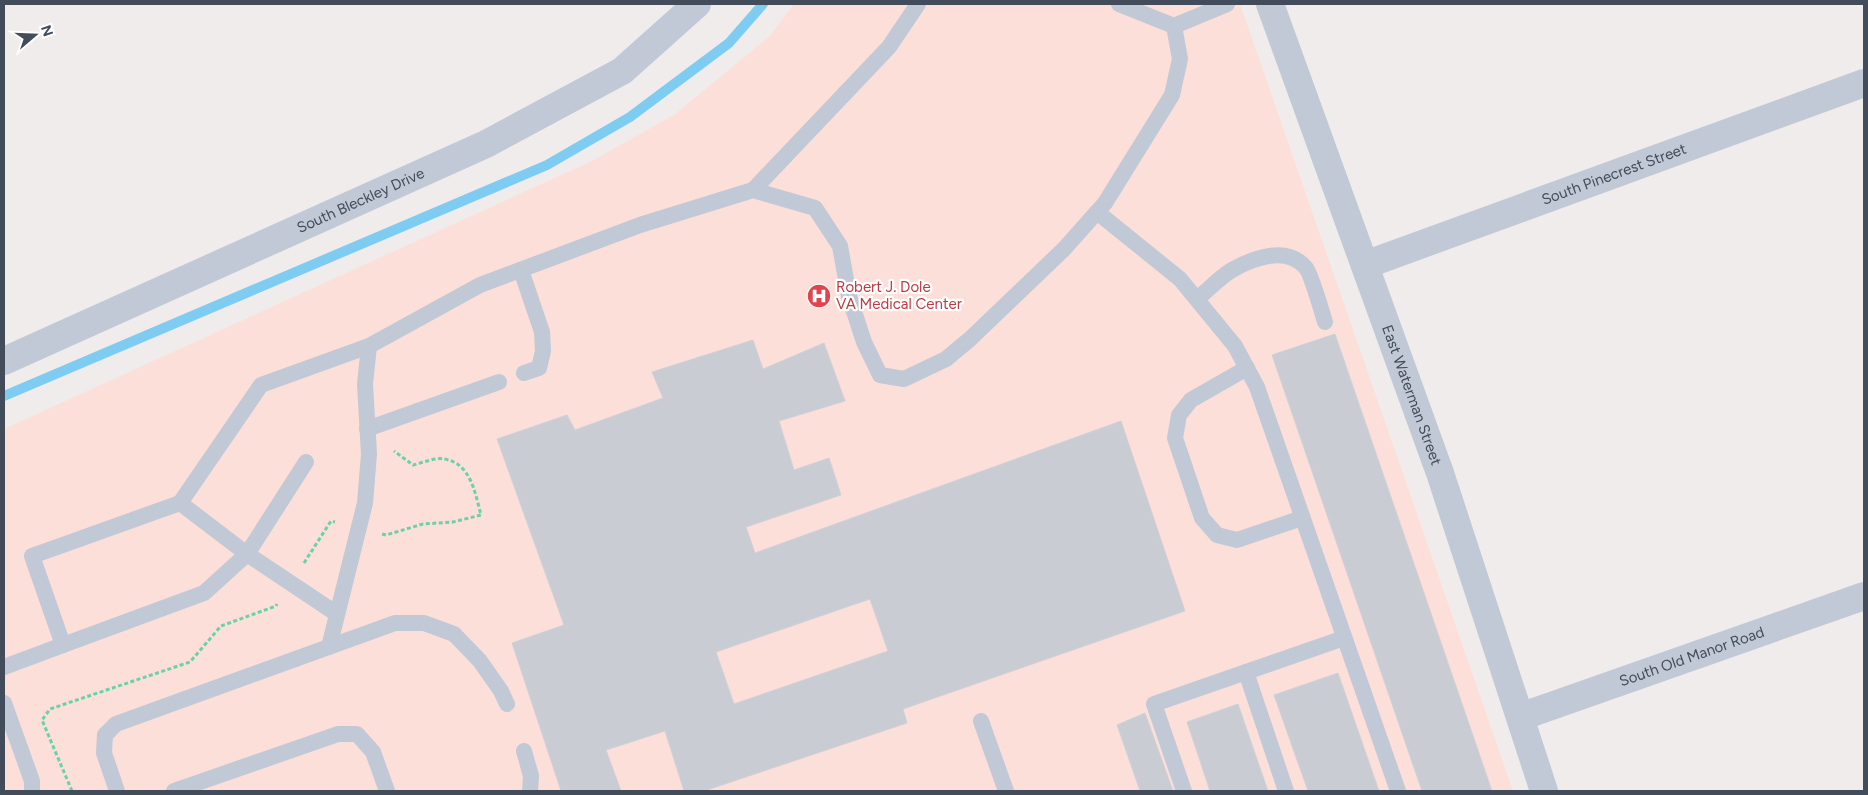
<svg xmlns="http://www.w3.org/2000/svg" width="1868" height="795" viewBox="0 0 1868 795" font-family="Figtree,sans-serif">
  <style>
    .medical { fill: #fcdfd8 }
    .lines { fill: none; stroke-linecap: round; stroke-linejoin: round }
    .stream { stroke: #7fccf2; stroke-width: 10 }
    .building { fill: #caccd4; stroke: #cfd1d8; fill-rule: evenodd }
    .path { stroke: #6bd1ab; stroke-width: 3; stroke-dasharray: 4 2.5; stroke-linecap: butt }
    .service { stroke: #c0c9d5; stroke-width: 16 }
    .minor { stroke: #c0c9d5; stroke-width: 28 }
    .labels { text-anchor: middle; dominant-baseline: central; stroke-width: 4.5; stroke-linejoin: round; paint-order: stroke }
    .street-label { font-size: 15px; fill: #434c5a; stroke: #fff }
    .health-label { font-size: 15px; fill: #be3a42; stroke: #fff; text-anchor: start }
  </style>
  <rect width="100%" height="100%" fill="#efeceb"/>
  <!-- medical -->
  <polygon class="medical" points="794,4 1240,4 1513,791 4,791 4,429 590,162 674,115 770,36"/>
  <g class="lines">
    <!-- stream -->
    <polyline class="stream" points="4,396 547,165 630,117 729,43 763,4"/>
  </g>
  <!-- building -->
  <g class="building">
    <polygon points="1335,334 1492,791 1422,791 1272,355"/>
    <path d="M753,340l10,29 61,-26 21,58 -66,20 15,49 35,-12 12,37 -95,32 9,26 366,-132 64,190 -282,98 4,14 -203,68h-20l-19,-60 -59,19 15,41h-60l-49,-148 52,-18 -67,-186 70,-24 8,15 88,-32 -11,-26zM870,599l18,52 -154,53 -18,-52z"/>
    <polygon points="1338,673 1379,791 1308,791 1274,695"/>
    <polygon points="1238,704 1268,791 1210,791 1187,722"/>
    <polygon points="1145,713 1173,791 1140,791 1117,725"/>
  </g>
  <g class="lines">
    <!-- path -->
    <g class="path">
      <path d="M382,534l4,1 37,-11 30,-2 28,-7c-6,-22 -10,-52 -37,-56 -8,-2 -22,4 -31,6l-19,-14"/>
      <polyline points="304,563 331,521 335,522"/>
      <polyline points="72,791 42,720 50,709 190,662 221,626 276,606 277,604"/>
    </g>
    <!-- service -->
    <g class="service">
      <polyline points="1119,4 1174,26 1227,4"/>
      <polyline points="753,190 889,47 918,4"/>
      <polyline points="1097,212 1180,279 1235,346 1257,387 1398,791"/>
      <polyline points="521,270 542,332 543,351 539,368 524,373"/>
      <path d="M1197,299c11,-9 23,-22 35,-29 21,-12 55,-25 74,-2 5,6 16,44 19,54"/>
      <polyline points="1247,368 1191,400 1179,415 1175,438 1202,518 1217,535 1237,540 1302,518"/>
      <polyline points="367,429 499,382"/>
      <polyline points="306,462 247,554 180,503 32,556 63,645 204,593 247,554 337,614"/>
      <polyline points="180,503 261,385 369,346"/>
      <polyline points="329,647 365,503 369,454 365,384 369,346 480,285 640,225 753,190 815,208 840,246 849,296 864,342 880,375 904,379 946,359 970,339 1064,249 1105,203 1172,95 1180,59 1174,26"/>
      <polyline points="4,667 63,645"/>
      <polyline points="1246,672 1286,791"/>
      <polyline points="4,703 32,781 32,791"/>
      <polyline points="981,721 1006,791"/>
      <polyline points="524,751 531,776 530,791"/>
      <polyline points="117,791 104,753 105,735 116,724 395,623 424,623 454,634 480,661 501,691 507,704"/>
      <polyline points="174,791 338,734 357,734 373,752 387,791"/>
      <polyline points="1184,791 1154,704 1344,638"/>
    </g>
    <!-- minor -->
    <g class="minor">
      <path id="s1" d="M1270,4l170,469 104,318"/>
      <path id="s2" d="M1365,265l499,-182"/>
      <path id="s3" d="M4,361l482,-217 136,-73 75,-67"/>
      <path id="s4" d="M1520,717l344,-121"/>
    </g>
  </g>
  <!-- icons -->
  <defs>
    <g id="hospital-disc" transform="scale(1.25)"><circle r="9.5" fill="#e0444e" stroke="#fff"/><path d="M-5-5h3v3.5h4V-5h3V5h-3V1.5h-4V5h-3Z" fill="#fff"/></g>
  </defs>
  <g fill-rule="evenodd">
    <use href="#hospital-disc" x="819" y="296"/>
  </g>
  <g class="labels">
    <!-- street labels -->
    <g class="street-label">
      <text stroke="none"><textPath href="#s2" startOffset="265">South Pinecrest Street</textPath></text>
      <text stroke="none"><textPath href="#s3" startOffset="391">South Bleckley Drive</textPath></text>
      <text stroke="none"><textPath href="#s1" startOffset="416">East Waterman Street</textPath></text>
      <text stroke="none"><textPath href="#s4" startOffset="182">South Old Manor Road</textPath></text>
    </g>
    <!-- health labels -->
    <g class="health-label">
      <text x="836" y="287">Robert J. Dole<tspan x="836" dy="17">VA Medical Center</tspan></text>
    </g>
  </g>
  <!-- border -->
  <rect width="1868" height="795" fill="none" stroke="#434c5a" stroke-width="10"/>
  <!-- north arrow -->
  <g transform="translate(35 35) rotate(71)" stroke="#ffffff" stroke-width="4" paint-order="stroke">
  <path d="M0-4L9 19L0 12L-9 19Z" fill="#434c5a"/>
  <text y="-8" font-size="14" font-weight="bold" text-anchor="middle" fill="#434c5a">N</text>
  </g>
</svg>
